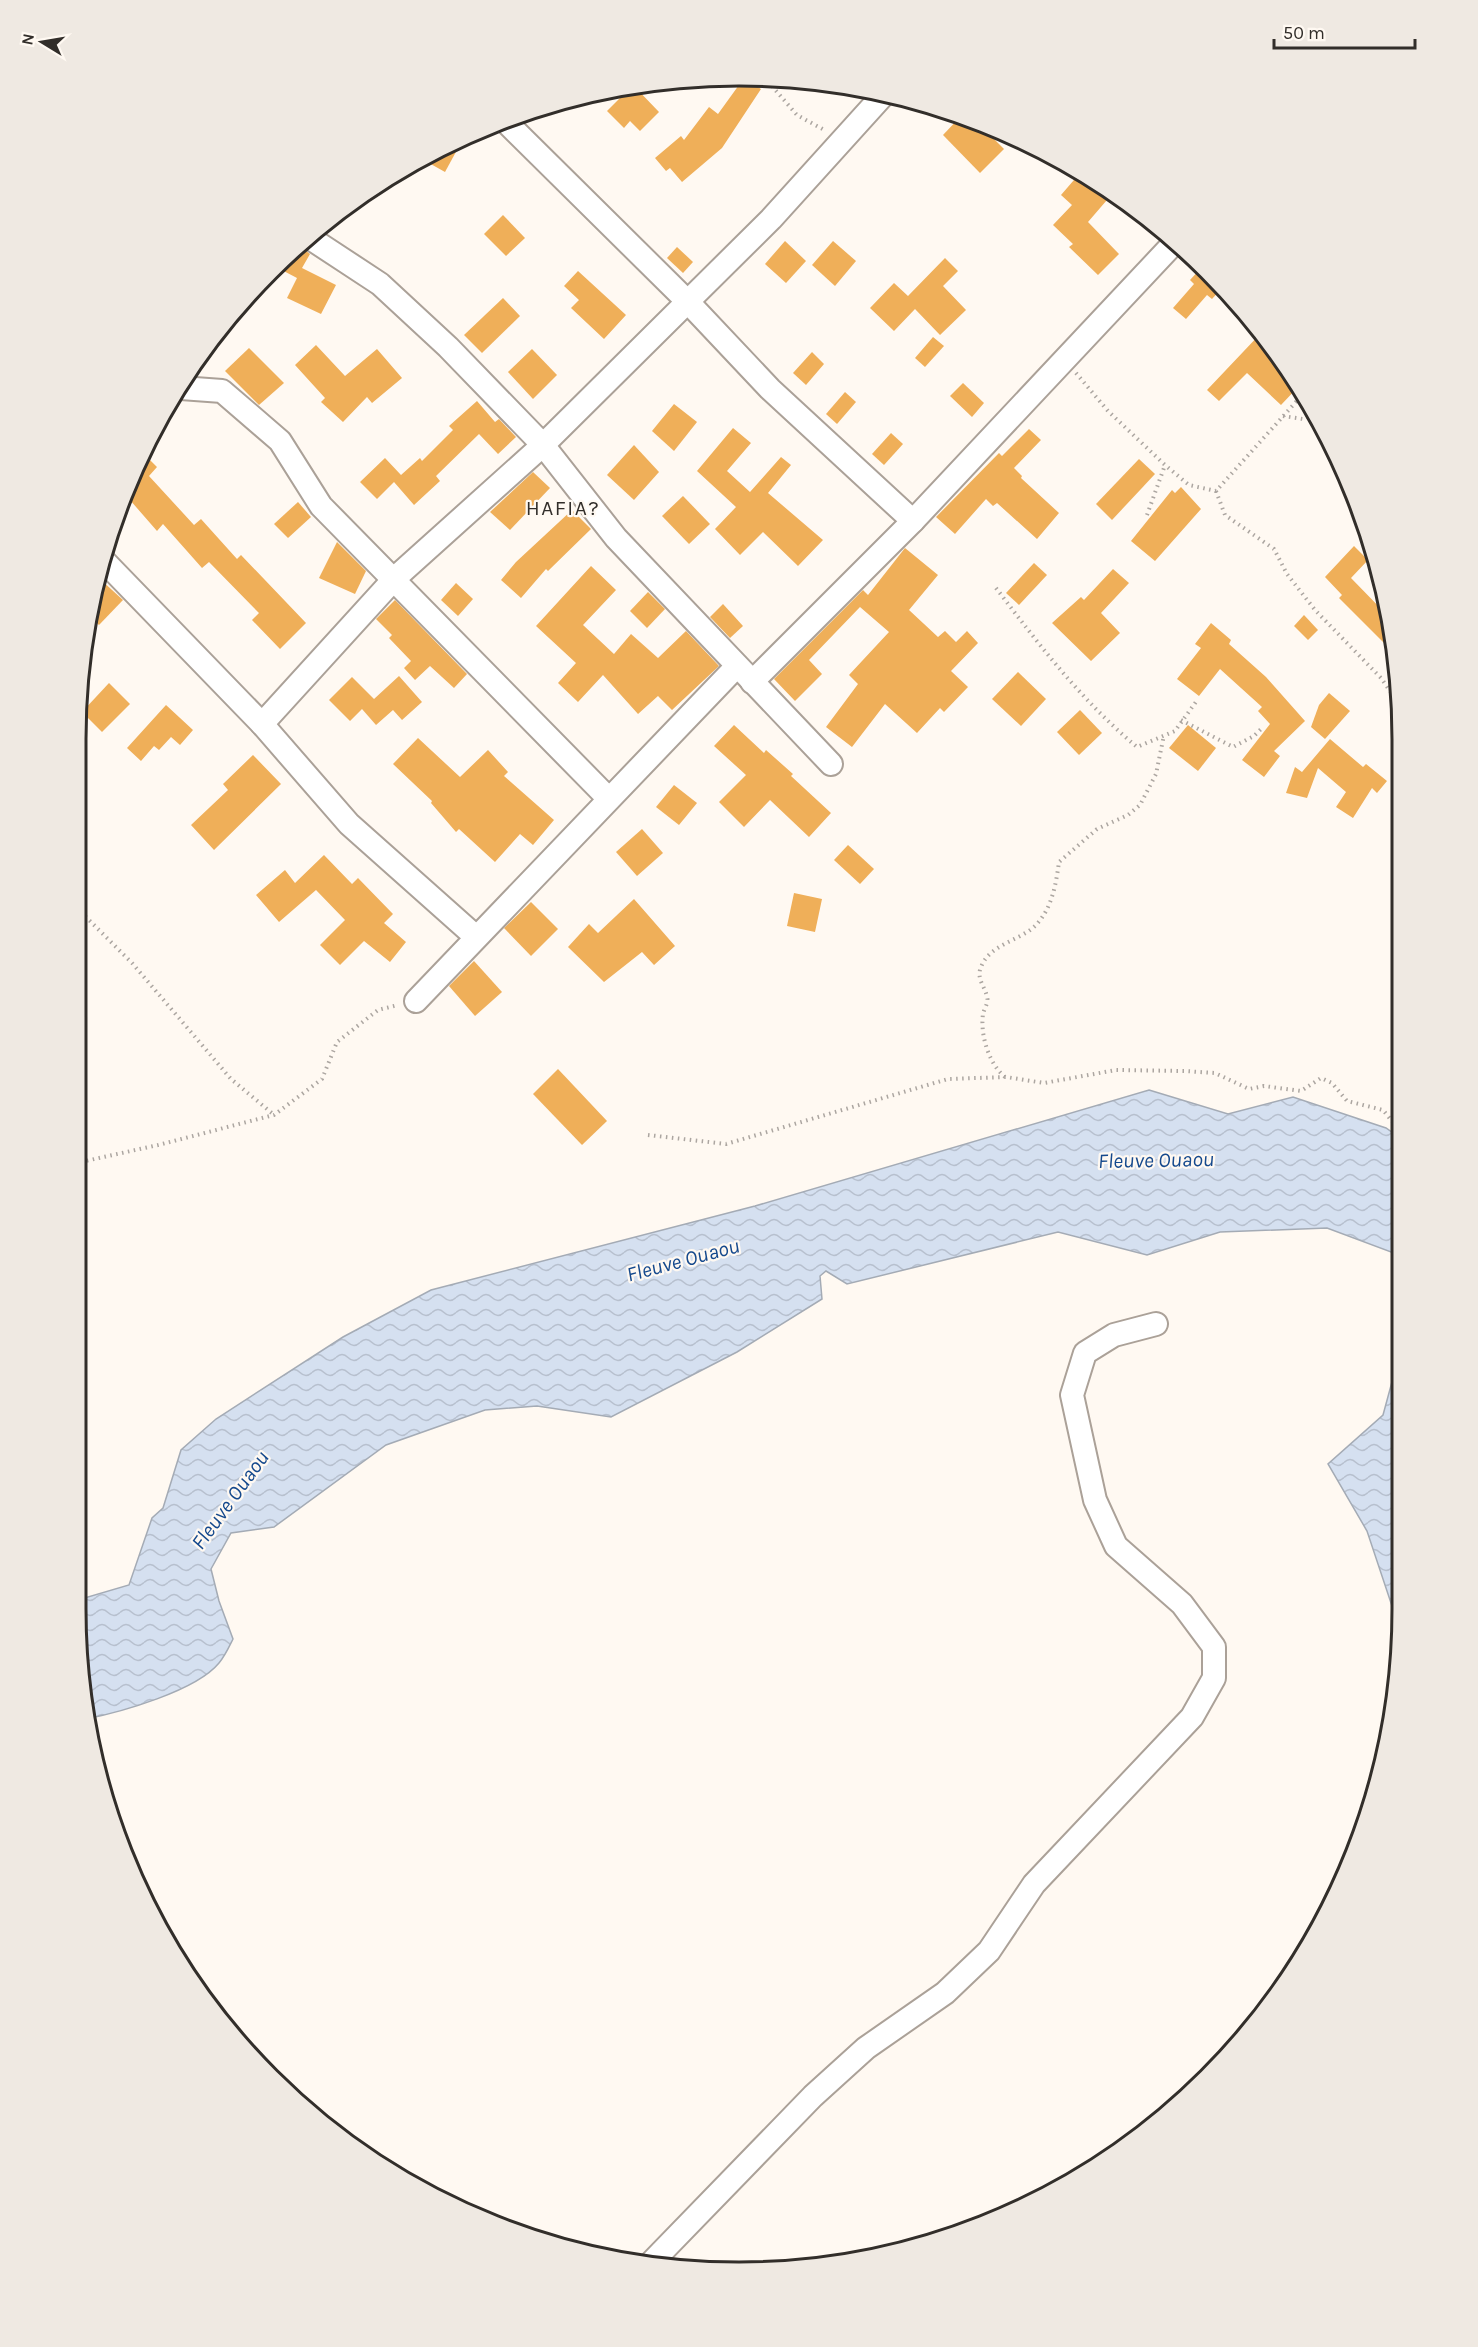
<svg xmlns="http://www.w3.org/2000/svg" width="1478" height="2347" viewBox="0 0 1478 2347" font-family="Karla,sans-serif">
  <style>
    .water { fill: url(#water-waves); stroke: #a4abb5; stroke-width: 1.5 }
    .building { fill: #efaf59 }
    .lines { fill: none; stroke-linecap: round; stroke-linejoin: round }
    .minor-casing { stroke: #aba198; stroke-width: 26 }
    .path { stroke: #aca6a1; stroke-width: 4; stroke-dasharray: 1.5 4.5; stroke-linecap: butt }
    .minor { stroke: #fff; stroke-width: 22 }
    .labels { text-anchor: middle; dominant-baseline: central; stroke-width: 4.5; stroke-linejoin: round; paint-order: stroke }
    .neighbourhood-label { font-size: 21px; letter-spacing: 1.5px; fill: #322e2a; stroke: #fff9f2 }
    .water-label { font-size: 21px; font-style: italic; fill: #15498d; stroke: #fff9f2 }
    .rim { fill: none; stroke: #322e2a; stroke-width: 3 }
  </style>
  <defs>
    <pattern id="water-waves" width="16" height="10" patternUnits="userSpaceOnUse" patternTransform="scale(1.5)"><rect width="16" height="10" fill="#d5e0f0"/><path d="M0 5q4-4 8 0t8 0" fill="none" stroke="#b7c0ce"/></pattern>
  </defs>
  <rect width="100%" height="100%" fill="#fff9f2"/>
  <!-- water -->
  <g class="water">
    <path d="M1149,1090l79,24 65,-17 93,31 14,10 -1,117 -72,-27 -107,4 -73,23 -89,-23 -211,52 -21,-13 -6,5 2,23 -85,53 -126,65 -74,-11 -52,4 -99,35 -112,82 -43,6 -20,36 8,32 14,38c-4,8 -8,17 -14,24 -23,28 -98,49 -133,56l-5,-24v-96l48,-14 23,-67 11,-10 18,-58 35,-31 127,-82 88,-47 324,-84z"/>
    <polygon points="1399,1356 1398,1624 1367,1531 1328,1464 1383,1415"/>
  </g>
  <!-- building -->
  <g class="building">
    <polygon points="744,78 761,89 722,148 682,182 670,168 666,171 655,158 681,136 684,140 709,107 718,114"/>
    <polygon points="633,85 659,112 640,131 630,121 624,128 607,111"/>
    <polygon points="961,116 978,123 1004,149 980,173 943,135"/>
    <polygon points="463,139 445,172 420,158 439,149"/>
    <polygon points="1080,173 1113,193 1088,222 1119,254 1098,275 1069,247 1073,244 1053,225 1072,205 1061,195"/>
    <polygon points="503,215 525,238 506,256 484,234"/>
    <polygon points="785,241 806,261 786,283 765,264"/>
    <polygon points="833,241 856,261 835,286 812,265"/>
    <polygon points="297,244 310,254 302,268 336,285 321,314 287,298 297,278 276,267"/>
    <polygon points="677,247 693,262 683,273 667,258"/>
    <polygon points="945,258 958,271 943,286 966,310 940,335 915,309 894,331 870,308 894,283 908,296"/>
    <polygon points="1202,267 1223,287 1212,299 1207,295 1186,319 1173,308 1194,284 1190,280"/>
    <polygon points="578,271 626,315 604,339 571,308 579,300 564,286"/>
    <polygon points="503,298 520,316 482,353 464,335"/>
    <polygon points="1261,333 1299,386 1281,405 1247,373 1219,401 1207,390"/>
    <polygon points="933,337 944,346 925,367 915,358"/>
    <polygon points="316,345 345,376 377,349 402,378 372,403 367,397 343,422 321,402 325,398 295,365"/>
    <polygon points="249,348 284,383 259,405 225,371"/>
    <polygon points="532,349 557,375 533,399 508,372"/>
    <polygon points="812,352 824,364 806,385 793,373"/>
    <polygon points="963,383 984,403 972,417 950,396"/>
    <polygon points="845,392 856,402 837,424 826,414"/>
    <polygon points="477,401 495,422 499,419 516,437 498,454 479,434 436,476 440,481 414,505 394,482 377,499 360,482 385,458 401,475 420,458 422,461 453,430 449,426"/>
    <polygon points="674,404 697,422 674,451 652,431"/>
    <polygon points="733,428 751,443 727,471 750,492 781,457 791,465 768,493 823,540 798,566 763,532 740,555 715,529 736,507 697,471"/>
    <polygon points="1029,429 1041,440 1014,468 1022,476 1021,478 1059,513 1037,539 997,503 993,506 986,499 955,534 936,517 999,453 1002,456"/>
    <polygon points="891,433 903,444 884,465 872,454"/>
    <polygon points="634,445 659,472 634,500 607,475"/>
    <polygon points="144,454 157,467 149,476 194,525 201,519 237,559 241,555 306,623 280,649 252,620 259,613 209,562 202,568 163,524 157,531 123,492"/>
    <polygon points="1139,459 1155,474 1112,520 1096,504"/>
    <polygon points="533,472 550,488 510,530 490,512"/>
    <polygon points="1181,487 1201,509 1155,561 1131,541 1172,490 1175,493"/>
    <polygon points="683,496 710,524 689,544 662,516"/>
    <polygon points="298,502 311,517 288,538 274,524"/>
    <polygon points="572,510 591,529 548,571 546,569 521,598 501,580 516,562"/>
    <polygon points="337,542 366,571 355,594 319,578"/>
    <polygon points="1354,546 1368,560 1351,578 1388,616 1395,654 1339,598 1342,595 1325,577"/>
    <polygon points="905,548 938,575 909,610 938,637 945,631 956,642 967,631 978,643 951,671 968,687 944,712 940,708 917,733 885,704 852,747 826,727 858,684 849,675 889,632 860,607 809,660 822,674 795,701 774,679 863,590 868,595"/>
    <polygon points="1034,563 1047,575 1019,605 1006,593"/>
    <polygon points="591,566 616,590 583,625 614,654 631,634 658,658 686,631 719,666 672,710 658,696 638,714 603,675 578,702 558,683 576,663 536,626"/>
    <polygon points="1113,569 1129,583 1101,613 1120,633 1091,661 1052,623 1081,597 1084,600"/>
    <polygon points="100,579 123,600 99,625 90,617"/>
    <polygon points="456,583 473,599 458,616 441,600"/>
    <polygon points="648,592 665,609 647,628 630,611"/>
    <polygon points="395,600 467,674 454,688 430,666 415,680 404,668 411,661 389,638 392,635 376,619"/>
    <polygon points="723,604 743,626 730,638 710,617"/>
    <polygon points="1304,615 1318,630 1308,640 1294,626"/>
    <polygon points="1211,623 1231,640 1229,644 1266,677 1305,721 1274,751 1280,756 1264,777 1242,760 1270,724 1258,711 1262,707 1220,669 1199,696 1177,679 1201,648 1195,644"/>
    <polygon points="1018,672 1046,699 1021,726 992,699"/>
    <polygon points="399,676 422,702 402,720 393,710 376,725 362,709 350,721 329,700 352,677 374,699"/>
    <polygon points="109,683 130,704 102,732 82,712"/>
    <polygon points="1329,693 1350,711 1325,739 1311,727 1319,705"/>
    <polygon points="166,705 193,730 180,745 171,737 159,750 154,746 141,761 127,748"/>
    <polygon points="1080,710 1102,733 1079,755 1057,732"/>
    <polygon points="734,725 764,753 766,750 793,774 791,776 831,813 809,837 770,800 744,827 719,802 746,775 714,746"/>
    <polygon points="1188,725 1216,748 1198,771 1169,748"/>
    <polygon points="418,738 460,777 488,750 508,772 504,776 554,820 533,845 520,834 495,862 459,829 456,832 431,803 432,801 393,764"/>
    <polygon points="1330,739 1363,767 1366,764 1387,781 1377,793 1372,788 1353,818 1336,807 1346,792 1318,768 1307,798 1286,793 1295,767 1302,772"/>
    <polygon points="253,755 281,784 214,850 191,825 228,790 223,784"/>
    <polygon points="674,785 697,803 679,825 656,807"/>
    <polygon points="642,829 663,853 637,876 616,852"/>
    <polygon points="848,845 874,869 860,884 834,860"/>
    <polygon points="324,855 352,884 358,878 393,914 384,923 406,942 390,962 364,941 340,965 320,945 345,920 316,890 279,922 256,895 285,870 295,883"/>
    <polygon points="794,893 822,899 815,932 787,926"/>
    <polygon points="634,899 675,946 654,965 642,952 604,982 568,947 589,924 598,933"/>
    <polygon points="531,902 558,929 531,956 504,928"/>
    <polygon points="474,961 502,992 475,1016 449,986"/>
    <polygon points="558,1069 607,1121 582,1145 533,1094"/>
  </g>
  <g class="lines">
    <!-- minor casing -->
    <g class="minor-casing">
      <g id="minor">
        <polyline points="504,120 687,301 770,389 913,521"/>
        <polyline points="307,236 380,284 448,347 543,445 616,538 831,764"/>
        <polyline points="181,388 222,391 280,441 321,506 609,799"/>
        <polyline points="105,562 262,724 349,824 476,937"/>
        <polyline points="752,682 913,521 1175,242"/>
        <polyline points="262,724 395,578 543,445 771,219 885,93"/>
        <polyline points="416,1001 737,666"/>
        <polyline points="649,2265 813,2096 866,2048 945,1993 989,1951 1034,1884 1192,1717 1214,1678 1214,1647 1182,1604 1116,1546 1095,1500 1072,1395 1085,1353 1114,1335 1156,1324"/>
      </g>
    </g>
    <!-- path -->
    <g class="path">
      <polyline points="764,77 797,115 826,131"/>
      <polyline points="1076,373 1108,411 1165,465 1189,485 1216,491 1304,393"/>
      <polyline points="1283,416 1303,419 1317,415"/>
      <polyline points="1216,491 1225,515 1274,549 1287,574 1315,610 1381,678 1401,707"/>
      <polyline points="1147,515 1165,465"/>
      <polyline points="1362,522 1364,534"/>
      <path d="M996,588c44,58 86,113 141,159l38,-16 23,-32"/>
      <polyline points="1181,720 1233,747 1254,736 1263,727"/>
      <polyline points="81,912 132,963 231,1079 273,1114"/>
      <path d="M1005,1077c-16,-13 -25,-42 -22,-63 1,-5 6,-12 4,-17 -2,-11 -11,-18 -6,-30 9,-23 38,-26 54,-41 17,-17 21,-42 24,-64l38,-33 31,-14 12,-10 16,-31 8,-39"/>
      <polyline points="648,1135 726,1144 948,1079 1006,1077 1044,1083 1116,1070 1185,1071 1215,1073 1249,1089 1264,1086 1301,1091 1321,1078 1332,1083 1347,1101 1383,1110 1400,1131"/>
      <polyline points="81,1162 158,1145 274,1115 322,1079 337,1042 378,1010 398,1005"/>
    </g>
    <!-- minor -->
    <use href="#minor" class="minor"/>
  </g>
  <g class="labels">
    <!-- neighbourhood labels -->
    <g class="neighbourhood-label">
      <text x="563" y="508">HAFIA?</text>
    </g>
    <!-- water labels -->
    <g class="water-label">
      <text transform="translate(1156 1160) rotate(-1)">Fleuve Ouaou</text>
      <text transform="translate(683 1260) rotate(-15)">Fleuve Ouaou</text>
      <text transform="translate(230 1500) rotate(-54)">Fleuve Ouaou</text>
    </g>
  </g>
  <!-- crop -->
  <path d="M0 0H1478V2347H0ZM739 86H739A653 653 0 0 1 1392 739V1609A653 653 0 0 1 739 2262H739A653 653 0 0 1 86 1609V739A653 653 0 0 1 739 86Z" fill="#efe9e2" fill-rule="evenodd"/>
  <path class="rim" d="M739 86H739A653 653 0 0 1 1392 739V1609A653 653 0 0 1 739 2262H739A653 653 0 0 1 86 1609V739A653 653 0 0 1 739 86Z"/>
  <!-- north arrow -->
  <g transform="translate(42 42) rotate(281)" stroke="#fff9f2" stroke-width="4.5" paint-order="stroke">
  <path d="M0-4.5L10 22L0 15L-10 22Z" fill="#322e2a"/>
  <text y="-9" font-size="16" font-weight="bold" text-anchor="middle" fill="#322e2a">N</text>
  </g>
  <!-- scale -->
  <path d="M1274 39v9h141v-9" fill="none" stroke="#322e2a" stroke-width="3"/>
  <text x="1283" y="39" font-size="18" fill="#322e2a" stroke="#fff9f2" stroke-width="4.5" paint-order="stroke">50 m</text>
</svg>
